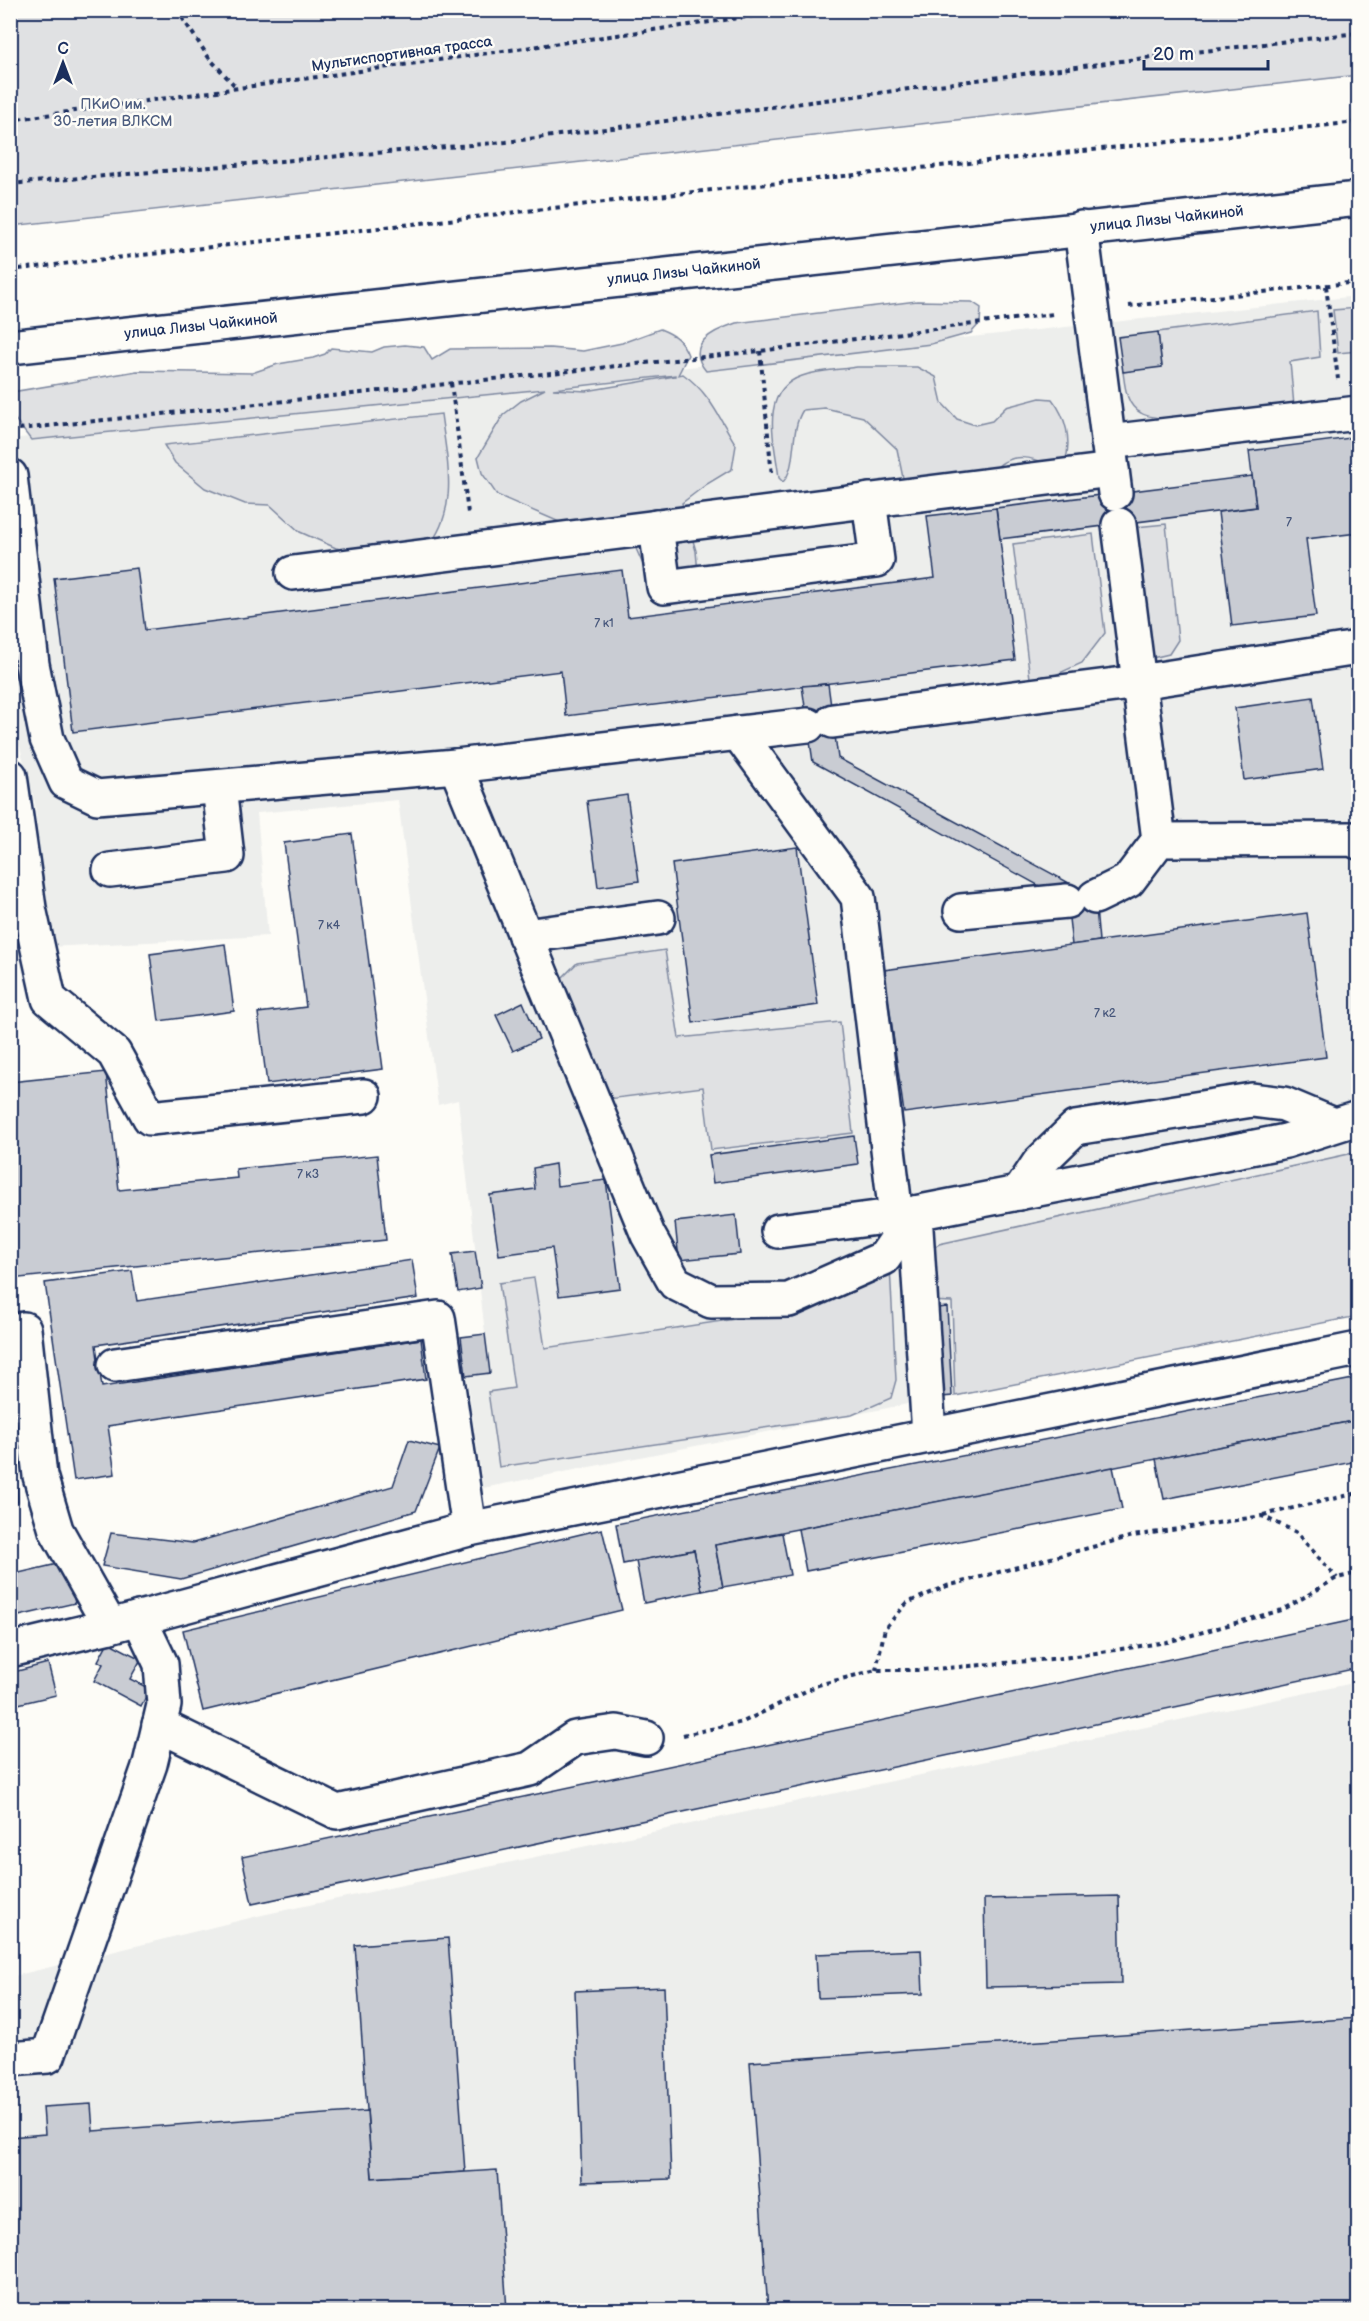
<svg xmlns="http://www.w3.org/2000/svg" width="1369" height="2321" viewBox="0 0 1369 2321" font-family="'Balsamiq Sans',sans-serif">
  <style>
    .built { fill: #edeeec }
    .green { fill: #e0e1e3; stroke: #7e88a0; stroke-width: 1.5; fill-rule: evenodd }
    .building { fill: #c9ccd3; stroke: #1b2f5e; stroke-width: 1.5 }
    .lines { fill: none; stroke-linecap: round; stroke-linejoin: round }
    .minor-casing { stroke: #1b2f5e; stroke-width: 38 }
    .major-casing { stroke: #1b2f5e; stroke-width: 38 }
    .path { stroke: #1b2f5e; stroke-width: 4; stroke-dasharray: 4.5 4.5; stroke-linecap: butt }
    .minor { stroke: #fdfcf7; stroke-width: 33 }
    .major { stroke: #fdfcf7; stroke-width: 33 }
    .labels { text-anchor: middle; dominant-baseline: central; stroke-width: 5; stroke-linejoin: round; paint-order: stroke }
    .number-label { font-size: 12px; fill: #46567b }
    .street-label { font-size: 15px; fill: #1b2f5e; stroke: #fdfcf7 }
    .park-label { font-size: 15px; fill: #4c5c7f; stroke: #fdfcf7 }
  </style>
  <rect width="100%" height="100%" fill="#fdfcf7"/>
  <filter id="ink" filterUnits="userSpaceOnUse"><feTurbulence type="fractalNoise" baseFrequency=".0167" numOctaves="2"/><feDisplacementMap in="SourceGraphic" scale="12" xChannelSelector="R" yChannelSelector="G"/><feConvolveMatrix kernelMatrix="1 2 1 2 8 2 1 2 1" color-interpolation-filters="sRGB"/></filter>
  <g filter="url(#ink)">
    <!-- built -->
    <g class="built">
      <polygon points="1358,296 1358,1315 483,1488 461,1337 485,1333 458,1100 438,1105 398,800 257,813 268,936 48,947 35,803 12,718 11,699 10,439"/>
      <polygon points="1358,1682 1358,2310 11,2310 10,1977 262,1915"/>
    </g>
    <!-- green -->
    <g class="green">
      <polygon points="1358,10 1358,75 11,226 11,11"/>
      <path d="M917,301l55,1 9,6 -1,15 -9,10 -40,11 -225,27c-22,-27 7,-40 30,-48z"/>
      <polygon points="1358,308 1358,351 1338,353 1333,310"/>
      <path d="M1317,311l3,46 -30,5 4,44c-29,3 -132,21 -153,7 -15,-8 -16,-26 -18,-41l39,-6 -4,-34z"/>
      <path d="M660,329c15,6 22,11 28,26l-10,20 5,-1c27,19 36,44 53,71l-4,24 -25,15 -25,19 14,48 2,22 -47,10 -17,-39 -70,-20 -67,-29 -15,-22 -4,-16 25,-42 18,-14 24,-12 -514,51 -20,-26 1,-22 125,-21 115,2 26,-9 35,-6 12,-4 6,-6 41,4 12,-5 21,-2 19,2 8,13 18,-11 100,-1 33,3 39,-8zM675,376l-89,15 -33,-2 122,-14z"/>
      <path d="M857,367h60l19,10 6,26 15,16 18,6 17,-4 14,-14 34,-9 12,1c14,18 20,41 13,64l-11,3c-22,-9 -43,-15 -61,5l-80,13 -10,-6 -6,-29 -34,-32 -38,-9 -22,2c-14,21 -5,56 -20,72l-4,-4c-4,-35 -21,-87 23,-102 17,-6 37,-6 55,-9z"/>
      <path d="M441,414c6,47 19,95 -14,134l-56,8 -35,-8 -36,-16 -30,-27 -25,-1 -40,-16 -30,-25 -11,-18z"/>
      <polygon points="1166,524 1178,640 1169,654 1152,658 1125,528"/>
      <polygon points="1093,534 1105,633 1082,663 1031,686 1013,544"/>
      <polygon points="665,950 679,1038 840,1022 853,1133 711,1150 703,1087 600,1100 558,982 577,963"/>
      <polygon points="1358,1152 1358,1316 955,1396 952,1302 927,1301 928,1251 939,1244"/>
      <polygon points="890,1267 896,1380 891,1398 852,1415 499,1467 488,1392 514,1388 499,1283 534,1278 545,1348 820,1306"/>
    </g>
    <!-- building -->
    <g class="building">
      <polygon points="1158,332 1162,367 1123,372 1118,337"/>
      <polygon points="1358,437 1358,533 1306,539 1316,616 1232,626 1218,512 1256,507 1249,451"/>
      <polygon points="1252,476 1256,507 1000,539 996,508"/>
      <polygon points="996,508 1015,660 566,716 561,671 73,732 54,578 137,568 145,630 622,570 628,617 935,578 927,516"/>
      <polygon points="828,684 838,758 1095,897 1099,941 1072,945 1067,901 813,762 802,686"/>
      <polygon points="1313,697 1323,769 1244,780 1235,708"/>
      <polygon points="627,795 639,881 598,887 587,801"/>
      <polygon points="352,834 383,1069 267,1084 258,1013 306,1007 284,843"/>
      <polygon points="797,847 818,1005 693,1023 672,864"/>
      <polygon points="1307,913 1326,1057 904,1113 884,970"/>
      <polygon points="225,944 234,1011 159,1021 150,954"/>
      <polygon points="523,1002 539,1039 513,1051 496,1015"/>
      <polygon points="106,1072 119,1190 237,1178 236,1169 377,1155 386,1240 10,1279 10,1082"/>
      <polygon points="854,1136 858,1164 713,1183 709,1155"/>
      <polygon points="555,1164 557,1186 606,1180 620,1288 559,1296 552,1248 499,1255 490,1195 535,1189 533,1168"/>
      <polygon points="736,1215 740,1254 679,1260 675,1222"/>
      <polygon points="475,1251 481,1288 458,1292 452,1254"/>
      <polygon points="412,1260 418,1298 96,1345 102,1387 421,1339 426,1379 108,1426 115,1474 74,1480 45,1283 132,1271 137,1301"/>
      <polygon points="947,1307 952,1396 932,1398 926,1309"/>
      <polygon points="10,1331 18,1502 10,1502"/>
      <polygon points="485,1334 490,1373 466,1376 461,1337"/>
      <polygon points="1358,1378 1358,1420 715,1545 723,1587 702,1591 694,1550 623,1564 616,1524"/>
      <polygon points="1358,1420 1358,1461 1164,1499 1156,1459"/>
      <polygon points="409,1440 440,1448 416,1511 181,1579 102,1566 111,1533 193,1543 393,1486"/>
      <polygon points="1113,1467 1122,1509 806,1571 798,1529"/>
      <polygon points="602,1529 622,1610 203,1711 183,1630"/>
      <polygon points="782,1533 790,1575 723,1587 715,1545"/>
      <polygon points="694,1550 702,1591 644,1603 636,1561"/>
      <polygon points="66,1562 75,1603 10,1618 10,1575"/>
      <polygon points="1358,1619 1358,1668 252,1904 242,1857"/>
      <polygon points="108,1642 141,1659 130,1679 150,1689 141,1706 94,1681 103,1664 98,1661"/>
      <polygon points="48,1663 56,1695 10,1706 10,1673"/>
      <polygon points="1119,1896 1121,1984 986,1987 984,1899"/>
      <polygon points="448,1938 465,2172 372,2178 355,1945"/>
      <polygon points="921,1950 923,1994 818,1998 816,1954"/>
      <polygon points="664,1987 671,2179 582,2182 575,1991"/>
      <polygon points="1358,2018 1358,2310 768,2310 750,2062"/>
      <polygon points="91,2104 93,2131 367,2111 372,2178 497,2170 507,2310 10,2310 10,2137 45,2134 43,2107"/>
    </g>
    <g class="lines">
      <!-- minor casing -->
      <g class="minor-casing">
        <g id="minor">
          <polyline points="1081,228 1115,493"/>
          <polyline points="1108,442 1358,413"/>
          <polyline points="10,476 32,664 47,739 66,782 97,797 456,766 808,725"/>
          <polyline points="1119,525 1159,840"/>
          <polyline points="656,527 664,587 877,560 869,500"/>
          <polyline points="293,573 1112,470"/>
          <polyline points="833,721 1139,682 1358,648"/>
          <polyline points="738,733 858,897 896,1216"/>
          <polyline points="456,766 648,1235 675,1283 711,1301 789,1300 884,1258 915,1213"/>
          <polyline points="10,776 29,908 49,999 114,1053 150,1118 364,1096"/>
          <polyline points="110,870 227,856 219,787"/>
          <polyline points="1095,897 1128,881 1159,840 1352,839 1358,842"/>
          <polyline points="961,911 1067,901"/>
          <polyline points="525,936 658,918"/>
          <polyline points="1019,1193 1039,1163 1075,1128 1252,1100 1284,1104 1334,1125"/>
          <polyline points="915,1213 929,1435"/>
          <polyline points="778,1231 915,1213 1286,1141 1358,1118"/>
          <polyline points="24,1329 40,1476 56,1530 110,1626"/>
          <polyline points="115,1365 438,1318 469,1529"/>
          <polyline points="10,1650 110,1626 469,1529 1358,1349"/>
          <polyline points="159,1725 337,1812 530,1769 575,1738 616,1732 646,1738"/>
          <polyline points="10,2059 48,2056 150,1764 164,1705 161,1664 139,1618"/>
        </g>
      </g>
      <!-- major casing -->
      <g class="major-casing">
        <polyline id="major" points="10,347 1358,199"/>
      </g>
      <!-- path -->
      <g class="path">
        <polyline points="177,10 209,58 237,88"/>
        <polyline points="10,120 796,10"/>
        <polyline points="10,184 506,142 1152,57 1358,33"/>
        <polyline points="10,270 693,192 1358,122"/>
        <polyline points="1326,286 1338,379"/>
        <polyline points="1129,306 1358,282"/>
        <polyline points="760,351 772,476"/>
        <polyline points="451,383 468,513"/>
        <polyline points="10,430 760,351 1053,314"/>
        <polyline points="1263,1515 1358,1493"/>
        <polyline points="876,1670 885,1628 907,1603 947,1586 1133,1536 1262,1516 1296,1532 1337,1578"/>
        <polyline points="683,1735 743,1722 818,1685 876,1670 923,1670 1063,1658 1167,1642 1282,1610 1337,1578 1358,1573"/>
      </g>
      <!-- minor -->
      <use href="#minor" class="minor"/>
      <!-- major -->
      <use href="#major" class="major"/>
    </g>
  </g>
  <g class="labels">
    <!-- number labels -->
    <g class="number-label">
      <text x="1289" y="522">7</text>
      <text x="604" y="623">7 к1</text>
      <text x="329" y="925">7 к4</text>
      <text x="1105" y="1013">7 к2</text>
      <text x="308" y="1174">7 к3</text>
    </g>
    <!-- street labels -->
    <g class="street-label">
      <text transform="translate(402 54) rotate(-8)">Мультиспортивная трасса</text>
      <text transform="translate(1167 219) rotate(-6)">улица Лизы Чайкиной</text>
      <text transform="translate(684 272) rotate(-6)">улица Лизы Чайкиной</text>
      <text transform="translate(201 326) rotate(-6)">улица Лизы Чайкиной</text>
    </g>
    <!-- park labels -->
    <g class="park-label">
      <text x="113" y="104">ПКиО им.<tspan x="113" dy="17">30-летия ВЛКСМ</tspan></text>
    </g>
  </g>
  <!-- margin -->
  <rect width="1369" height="2321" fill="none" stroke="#fdfcf7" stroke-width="36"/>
  <rect x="18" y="18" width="1333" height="2285" fill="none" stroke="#1b2f5e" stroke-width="2" filter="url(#ink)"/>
  <!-- north arrow -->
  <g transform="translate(63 63)" stroke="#fdfcf7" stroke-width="4.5" paint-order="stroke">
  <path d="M0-4.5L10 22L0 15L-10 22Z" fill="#1b2f5e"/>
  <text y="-9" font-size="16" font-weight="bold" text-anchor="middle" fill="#1b2f5e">С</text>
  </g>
  <!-- scale -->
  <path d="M1144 60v9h124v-9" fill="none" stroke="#1b2f5e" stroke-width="3"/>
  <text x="1153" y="60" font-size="18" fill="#1b2f5e" stroke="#fdfcf7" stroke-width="4.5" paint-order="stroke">20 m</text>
</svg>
